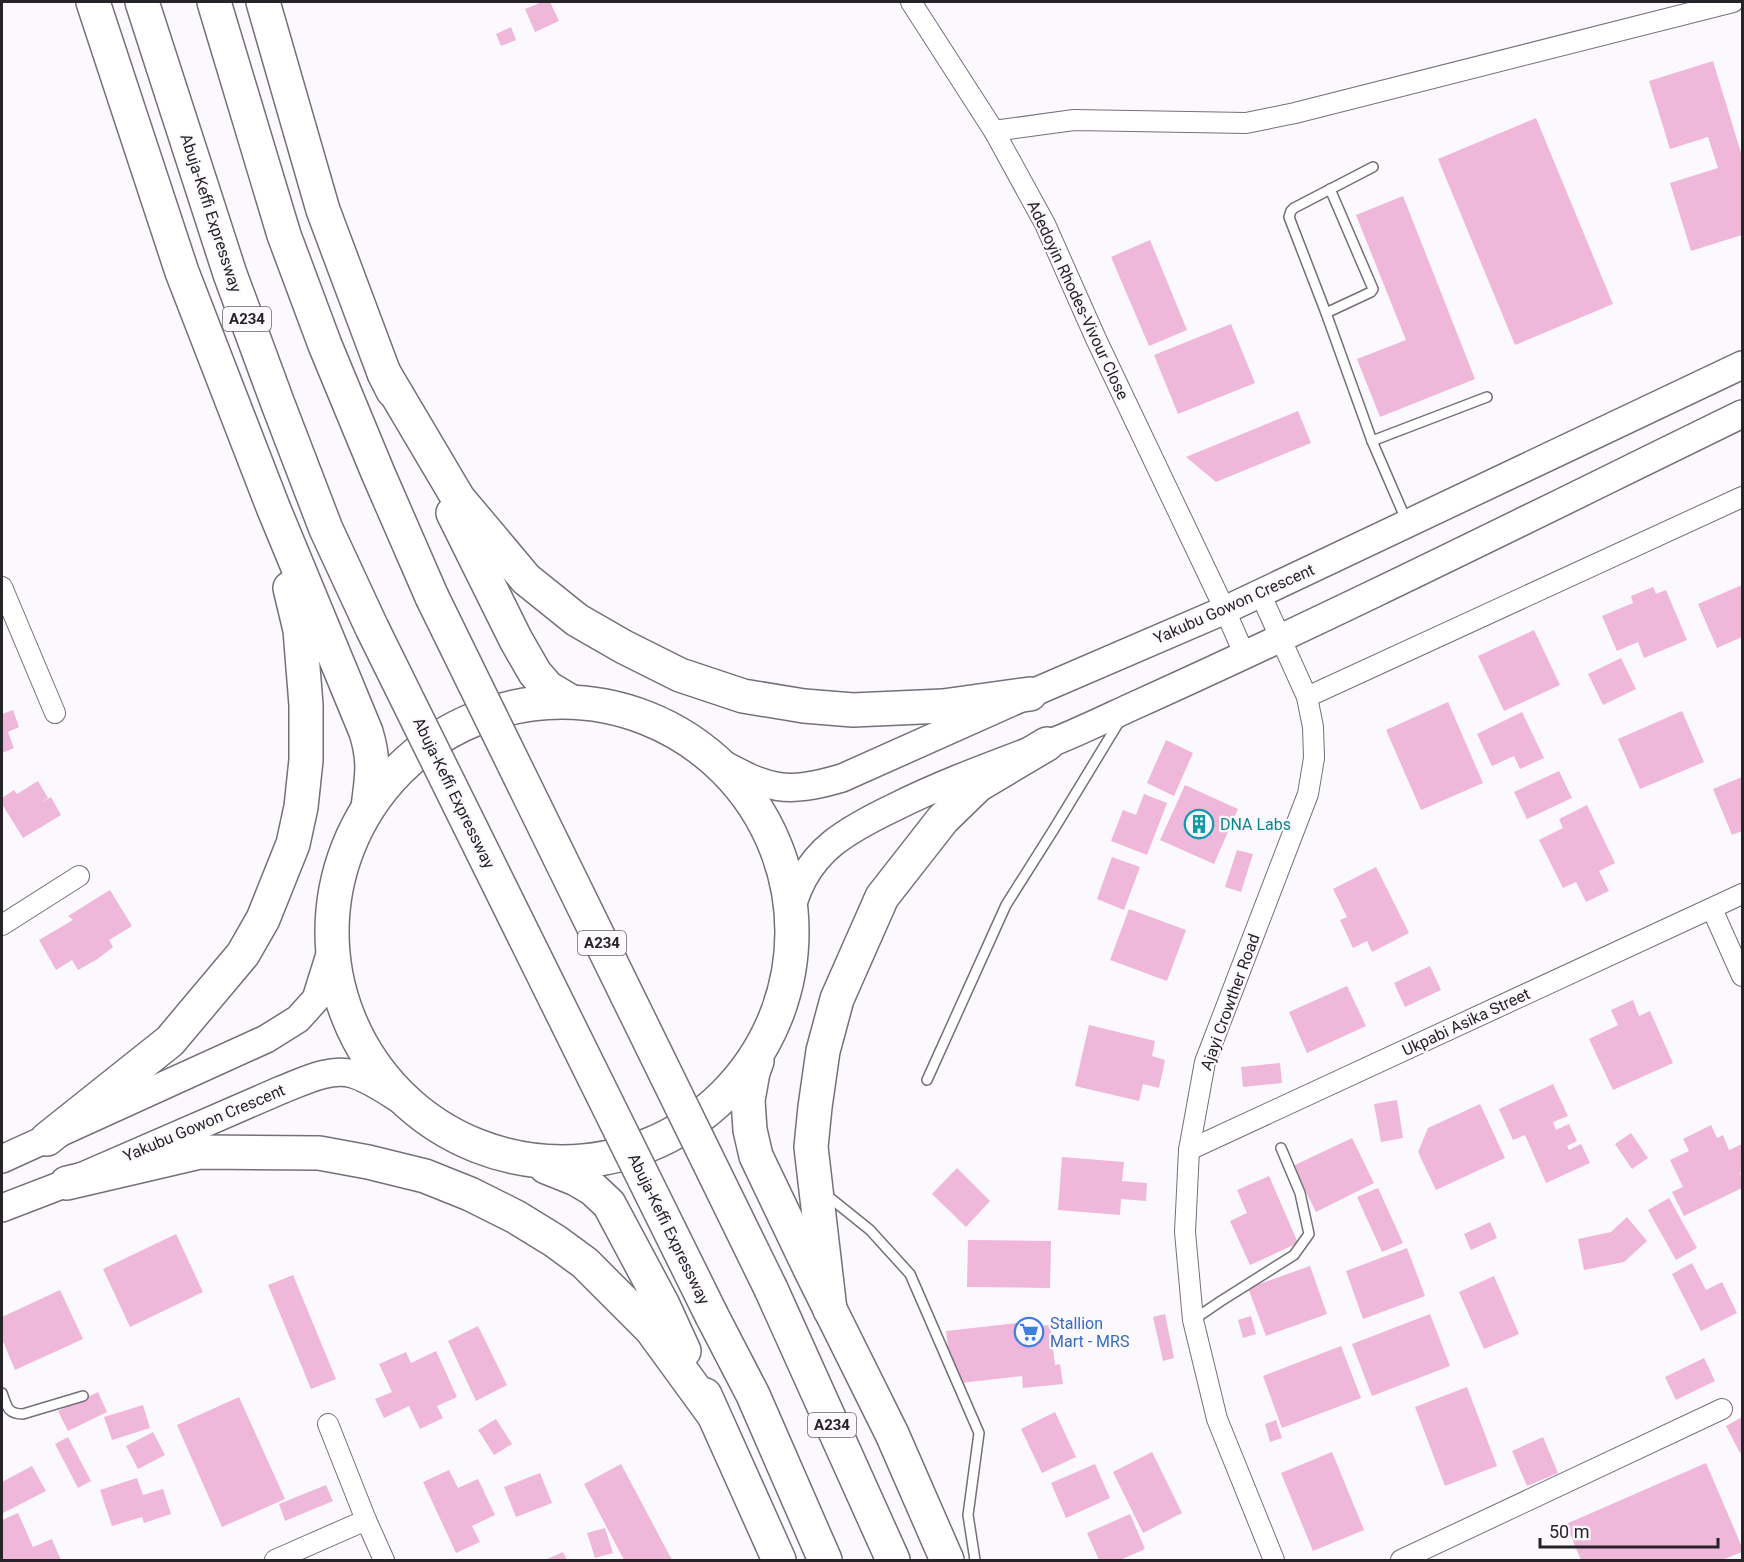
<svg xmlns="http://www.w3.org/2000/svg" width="1744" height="1562" viewBox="0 0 1744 1562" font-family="Roboto,sans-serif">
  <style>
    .building { fill: #efb7d9 }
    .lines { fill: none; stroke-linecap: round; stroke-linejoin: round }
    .lane-casing { stroke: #756f7a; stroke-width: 12 }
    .street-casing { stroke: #756f7a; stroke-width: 22 }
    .secondary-casing { stroke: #756f7a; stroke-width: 30 }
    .highway-casing { stroke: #756f7a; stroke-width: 36 }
    .lane { stroke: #fff; stroke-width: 9 }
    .street { stroke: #fff; stroke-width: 20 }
    .secondary { stroke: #fff; stroke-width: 27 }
    .highway { stroke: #fff; stroke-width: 33 }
    .highway-bridge-casing { stroke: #756f7a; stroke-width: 36; stroke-linecap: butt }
    .highway-bridge { stroke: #fff; stroke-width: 33 }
    .labels { text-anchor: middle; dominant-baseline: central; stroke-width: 4.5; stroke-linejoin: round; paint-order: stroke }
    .shield { fill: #fcf9fe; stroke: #676469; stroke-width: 1.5 }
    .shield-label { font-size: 15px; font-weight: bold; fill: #272429 }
    .street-label { font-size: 16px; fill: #272429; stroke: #fcf9fe }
    .culture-label { font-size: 16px; fill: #0d838f; stroke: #fcf9fe; text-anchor: start }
    .shop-label { font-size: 16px; fill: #366cbe; stroke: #fcf9fe; text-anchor: start }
  </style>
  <rect width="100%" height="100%" fill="#fcf9fe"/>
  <!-- building -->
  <g class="building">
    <polygon points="542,2 550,2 559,21 535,32 525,9"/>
    <polygon points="511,27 516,40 501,46 496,34"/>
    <polygon points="1713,61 1742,156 1742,235 1691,251 1670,183 1718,168 1708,137 1670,149 1649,81"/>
    <polygon points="1536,118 1613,304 1515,345 1438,159"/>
    <polygon points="1403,196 1475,379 1380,417 1357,359 1406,340 1356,215"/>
    <polygon points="1150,240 1187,330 1149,346 1111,257"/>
    <polygon points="1231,324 1255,383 1178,414 1154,355"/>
    <polygon points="1298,411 1311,443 1216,482 1186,457"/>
    <polygon points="1742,585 1742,637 1717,648 1698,604"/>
    <polygon points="1653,587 1656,594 1666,590 1687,640 1644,658 1638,642 1617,651 1602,616 1633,603 1631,596"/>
    <polygon points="1534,630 1560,685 1504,711 1478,656"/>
    <polygon points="1621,658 1636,689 1603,705 1588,674"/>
    <polygon points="1448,702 1483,783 1421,810 1386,730"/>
    <polygon points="13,710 19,727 8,732 14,748 2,753 2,714"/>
    <polygon points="1682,711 1704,762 1640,789 1618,739"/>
    <polygon points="1522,712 1544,758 1520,769 1514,756 1492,766 1477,734"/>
    <polygon points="1166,740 1193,753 1174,796 1147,783"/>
    <polygon points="1559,771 1572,798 1527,819 1514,792"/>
    <polygon points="1742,777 1742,831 1732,835 1713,789"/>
    <polygon points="38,781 48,798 41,803 51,797 61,815 23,838 2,804 2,798 14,790 17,794"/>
    <polygon points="1185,785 1238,809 1214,864 1160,840"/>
    <polygon points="1144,794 1167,803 1147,855 1111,841 1123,810 1136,815"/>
    <polygon points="1587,805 1615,863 1599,871 1609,891 1586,902 1576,882 1563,888 1539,840 1563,828 1559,819"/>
    <polygon points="1237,850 1253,854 1241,892 1225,887"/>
    <polygon points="1112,857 1140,867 1124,910 1097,899"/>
    <polygon points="1376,867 1409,933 1372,952 1367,941 1353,948 1340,920 1347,917 1333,889"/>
    <polygon points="110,890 132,926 109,940 113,947 96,960 78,970 72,960 56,970 39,940 73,920 68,916"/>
    <polygon points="1129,909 1186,930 1167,981 1110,960"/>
    <polygon points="1430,966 1441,990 1405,1007 1394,983"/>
    <polygon points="1347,986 1366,1026 1307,1053 1289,1012"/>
    <polygon points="1633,1000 1639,1016 1650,1011 1673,1063 1613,1090 1589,1039 1618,1025 1611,1010"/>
    <polygon points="1089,1025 1155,1041 1152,1056 1165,1060 1159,1088 1143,1084 1139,1101 1075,1086"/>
    <polygon points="1280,1063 1282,1083 1243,1087 1241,1067"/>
    <polygon points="1553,1084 1568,1116 1553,1122 1556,1130 1569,1124 1577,1141 1567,1146 1569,1150 1581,1144 1590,1163 1546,1183 1525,1135 1513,1140 1499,1109"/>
    <polygon points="1397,1100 1403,1138 1381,1142 1374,1104"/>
    <polygon points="1480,1104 1505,1158 1436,1190 1418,1152 1428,1128"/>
    <polygon points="1711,1125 1717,1138 1723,1135 1729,1150 1742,1144 1742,1171 1740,1173 1742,1178 1742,1188 1684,1216 1672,1192 1683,1187 1670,1160 1689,1151 1683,1139"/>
    <polygon points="1631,1133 1648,1158 1632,1169 1615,1144"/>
    <polygon points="1352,1138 1374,1183 1316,1212 1293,1166"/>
    <polygon points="1062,1157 1124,1162 1122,1181 1147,1183 1146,1201 1121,1199 1120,1215 1058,1210"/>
    <polygon points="957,1168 990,1201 966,1227 932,1194"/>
    <polygon points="1269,1176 1298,1243 1250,1265 1230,1221 1247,1213 1237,1190"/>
    <polygon points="1378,1188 1403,1243 1382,1252 1357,1197"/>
    <polygon points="1669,1198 1697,1248 1676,1260 1648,1210"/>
    <polygon points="1627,1217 1647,1241 1624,1262 1584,1270 1578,1239 1611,1232"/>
    <polygon points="1490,1222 1497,1238 1471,1250 1464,1234"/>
    <polygon points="176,1234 203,1292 130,1327 103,1269"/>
    <polygon points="968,1240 1051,1241 1050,1288 967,1287"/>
    <polygon points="1407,1248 1425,1296 1363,1319 1346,1271"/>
    <polygon points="1692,1263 1706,1290 1722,1282 1737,1313 1701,1331 1672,1274"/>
    <polygon points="1310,1266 1327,1314 1266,1336 1248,1288"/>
    <polygon points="293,1275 336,1379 311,1389 268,1285"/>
    <polygon points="1494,1276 1519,1334 1484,1349 1459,1292"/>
    <polygon points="60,1290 83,1339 15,1370 2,1339 2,1317"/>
    <polygon points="1165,1314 1174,1358 1163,1361 1153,1317"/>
    <polygon points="1430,1314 1450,1366 1372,1396 1352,1344"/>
    <polygon points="1251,1316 1256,1334 1243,1338 1238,1320"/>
    <polygon points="1017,1323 1017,1328 1050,1325 1055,1365 1060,1364 1063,1384 1023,1388 1022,1376 952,1384 946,1331"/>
    <polygon points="478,1326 507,1385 476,1401 448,1341"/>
    <polygon points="1341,1346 1361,1398 1282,1428 1263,1376"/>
    <polygon points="436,1351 457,1397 437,1406 443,1418 420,1429 409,1406 384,1418 375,1399 392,1392 379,1364 406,1352 411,1363"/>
    <polygon points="1704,1358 1715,1381 1676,1400 1665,1377"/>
    <polygon points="1467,1387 1497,1466 1445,1486 1415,1407"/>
    <polygon points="98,1392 107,1412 68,1431 58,1411"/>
    <polygon points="239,1397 285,1499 222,1527 177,1425"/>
    <polygon points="143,1405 150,1428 112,1440 104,1417"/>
    <polygon points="1055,1412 1076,1457 1042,1473 1021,1429"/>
    <polygon points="1742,1417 1742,1452 1740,1453 1726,1426"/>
    <polygon points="496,1419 512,1444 494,1455 478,1430"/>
    <polygon points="1276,1420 1282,1438 1270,1442 1265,1424"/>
    <polygon points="153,1432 165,1455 138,1469 126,1446"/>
    <polygon points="68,1437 91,1481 78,1488 55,1444"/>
    <polygon points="1543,1437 1558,1473 1527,1486 1512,1451"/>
    <polygon points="1152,1452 1182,1513 1143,1533 1113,1472"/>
    <polygon points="1332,1452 1364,1530 1313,1551 1281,1473"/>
    <polygon points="1706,1463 1742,1547 1742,1552 1722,1560 1581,1560 1566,1524"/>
    <polygon points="621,1464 672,1560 624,1560 584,1484"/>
    <polygon points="1095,1464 1110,1498 1066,1518 1051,1483"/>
    <polygon points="32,1466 46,1491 3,1513 2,1509 2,1482"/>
    <polygon points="449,1470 458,1488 478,1479 495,1515 472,1526 480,1542 456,1553 423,1482"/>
    <polygon points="540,1473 552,1503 516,1517 504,1487"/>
    <polygon points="137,1478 143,1495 163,1489 171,1514 144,1523 142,1517 112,1526 100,1490"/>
    <polygon points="326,1485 333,1501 285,1521 279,1504"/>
    <polygon points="18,1513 33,1547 52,1539 61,1560 2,1560 2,1520"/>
    <polygon points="1130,1514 1145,1549 1120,1560 1099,1560 1087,1533"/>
    <polygon points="605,1528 613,1553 595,1558 587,1533"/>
    <polygon points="563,1552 567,1560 545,1560"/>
  </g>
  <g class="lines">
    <!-- lane casing -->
    <g class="lane-casing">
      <g id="lane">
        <polyline points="1373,167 1294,208 1291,211 1289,217 1326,313 1372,441 1407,522"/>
        <polyline points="1326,313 1371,292 1373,289 1330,189"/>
        <polyline points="1372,441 1487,397"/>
        <polyline points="927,1080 1006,905 1054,829 1119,722"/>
        <polyline points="824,1193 870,1230 910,1274 979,1433 968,1515 975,1560"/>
        <polyline points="1193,1320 1221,1301 1294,1255 1309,1234 1300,1193 1281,1148"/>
        <path d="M2,1393c5,13 5,21 21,21l60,-18"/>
      </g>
    </g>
    <!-- street casing -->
    <g class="street-casing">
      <g id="street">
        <polyline points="911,2 994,131 1045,224 1096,339 1225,610 1245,656"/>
        <polyline points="994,131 1074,120 1246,123 1295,113 1733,2"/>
        <polyline points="2,587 55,713"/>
        <polyline points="1260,593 1307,697 1313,727 1314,758 1308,794 1205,1062 1189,1150 1185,1232 1193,1320 1217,1419 1274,1560"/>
        <polyline points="1307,697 1742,497"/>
        <polyline points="1712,909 1742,976"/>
        <polyline points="2,925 79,876"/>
        <polyline points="1189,1150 1742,894"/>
        <polyline points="328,1424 366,1520 384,1560"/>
        <polyline points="275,1560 366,1520"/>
        <polyline points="1401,1560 1722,1409"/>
      </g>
    </g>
    <!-- secondary casing -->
    <g class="secondary-casing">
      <g id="secondary">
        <path d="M717,761c52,28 67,34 125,17l188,-84 195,-84 517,-245"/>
        <path d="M789,923c4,-31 19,-60 44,-80 19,-15 41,-26 62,-36 48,-24 98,-42 148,-61 29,-11 58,-25 86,-38 207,-93 410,-195 613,-294"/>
        <polyline points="2,1159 266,1039 298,1019 316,999 332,948"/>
        <path d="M2,1208l65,-25 214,-93c21,-8 49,-23 72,-16 19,6 36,19 53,29"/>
      </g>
    </g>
    <!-- highway casing -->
    <g class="highway-casing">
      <g id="highway">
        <path d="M93,2l89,270 91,235 93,225c9,29 6,45 2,75"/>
        <polyline points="142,2 230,274 278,404 326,529 372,628"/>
        <polyline points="214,2 284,235 325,345 378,473 432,597"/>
        <polyline points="263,2 323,210 384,373 393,391"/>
        <polyline points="384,373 458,498 526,579 577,620 624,647 680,675 743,696 804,706 853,710 943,706 1030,694"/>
        <polyline points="453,513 516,640 535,673 548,688 568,700"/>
        <circle cx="562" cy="932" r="230"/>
        <polyline points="757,1061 753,1072 748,1100 750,1130 756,1156 811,1271 892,1434 947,1560"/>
        <polyline points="47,1139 170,1041 243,954 263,919 293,844 301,807 306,760 306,705 300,630 290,588"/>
        <polyline points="546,1167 576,1179 593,1189 609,1204 663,1305 684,1351"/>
        <polyline points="67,1183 200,1152 319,1153 368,1162 425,1176 470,1194 516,1217 555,1241 585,1263 651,1329 713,1414"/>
        <polyline points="771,1289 893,1560"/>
        <polyline points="830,1310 811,1147 815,1107 823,1051 837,999 882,897 943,819 978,785 1047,744"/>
        <polyline points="712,1316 753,1395 825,1560"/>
        <polyline points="705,1395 779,1560"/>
      </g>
    </g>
    <!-- lane -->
    <use href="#lane" class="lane"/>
    <!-- street -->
    <use href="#street" class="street"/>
    <!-- secondary -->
    <use href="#secondary" class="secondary"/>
    <!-- highway -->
    <use href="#highway" class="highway"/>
    <!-- highway-bridge casing -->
    <g class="highway-bridge-casing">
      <g id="highway-bridge">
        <polyline points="432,597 771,1289"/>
        <polyline points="372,628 712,1316"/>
      </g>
    </g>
    <!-- highway-bridge -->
    <use href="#highway-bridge" class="highway-bridge"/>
  </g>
  <!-- icons -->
  <defs>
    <g id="building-ring" transform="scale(1.5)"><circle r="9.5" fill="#fcf9fe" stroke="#0f9aa8" stroke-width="1.5"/><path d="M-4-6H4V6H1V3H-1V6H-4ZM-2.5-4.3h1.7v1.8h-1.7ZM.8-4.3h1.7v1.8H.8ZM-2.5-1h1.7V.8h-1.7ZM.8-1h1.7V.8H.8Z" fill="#0f9aa8"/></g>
    <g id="supermarket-ring" transform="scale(1.5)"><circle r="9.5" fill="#fcf9fe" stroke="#3f7fe0" stroke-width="1.5"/><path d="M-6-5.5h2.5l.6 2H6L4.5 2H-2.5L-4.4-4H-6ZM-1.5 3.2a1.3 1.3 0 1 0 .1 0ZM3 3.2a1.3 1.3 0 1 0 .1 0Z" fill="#3f7fe0"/></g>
  </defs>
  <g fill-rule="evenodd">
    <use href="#building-ring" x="1199" y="824"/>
    <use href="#supermarket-ring" x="1029" y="1332"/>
  </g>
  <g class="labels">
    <!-- shield labels -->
    <g class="shield">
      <rect x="223" y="307" width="48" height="24" rx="4.5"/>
      <rect x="578" y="931" width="48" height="24" rx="4.5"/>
      <rect x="808" y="1413" width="48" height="24" rx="4.5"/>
    </g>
    <g class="shield-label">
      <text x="247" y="319">A234</text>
      <text x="602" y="943">A234</text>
      <text x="832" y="1425">A234</text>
    </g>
    <!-- street labels -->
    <g class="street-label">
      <text transform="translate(211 213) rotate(72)">Abuja-Keffi Expressway</text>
      <text transform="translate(1078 300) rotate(65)">Adedoyin Rhodes-Vivour Close</text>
      <text transform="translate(1234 604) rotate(-24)">Yakubu Gowon Crescent</text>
      <text transform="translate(454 793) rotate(64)">Abuja-Keffi Expressway</text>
      <text transform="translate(1230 1002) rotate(-70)">Ajayi Crowther Road</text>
      <text transform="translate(1466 1022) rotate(-25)">Ukpabi Asika Street</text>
      <text transform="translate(204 1123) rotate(-23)">Yakubu Gowon Crescent</text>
      <text transform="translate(669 1229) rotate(64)">Abuja-Keffi Expressway</text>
    </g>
    <!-- culture labels -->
    <g class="culture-label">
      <text x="1220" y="824">DNA Labs</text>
    </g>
    <!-- shop labels -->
    <g class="shop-label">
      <text x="1050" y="1323">Stallion<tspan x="1050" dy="18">Mart - MRS</tspan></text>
    </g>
  </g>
  <!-- border -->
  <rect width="1744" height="1562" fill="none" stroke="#272429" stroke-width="6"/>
  <!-- scale -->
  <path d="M1540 1538v9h178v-9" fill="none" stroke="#272429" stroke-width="3"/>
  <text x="1549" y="1538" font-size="18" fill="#272429" stroke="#fcf9fe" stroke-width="4.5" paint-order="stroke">50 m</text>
</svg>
